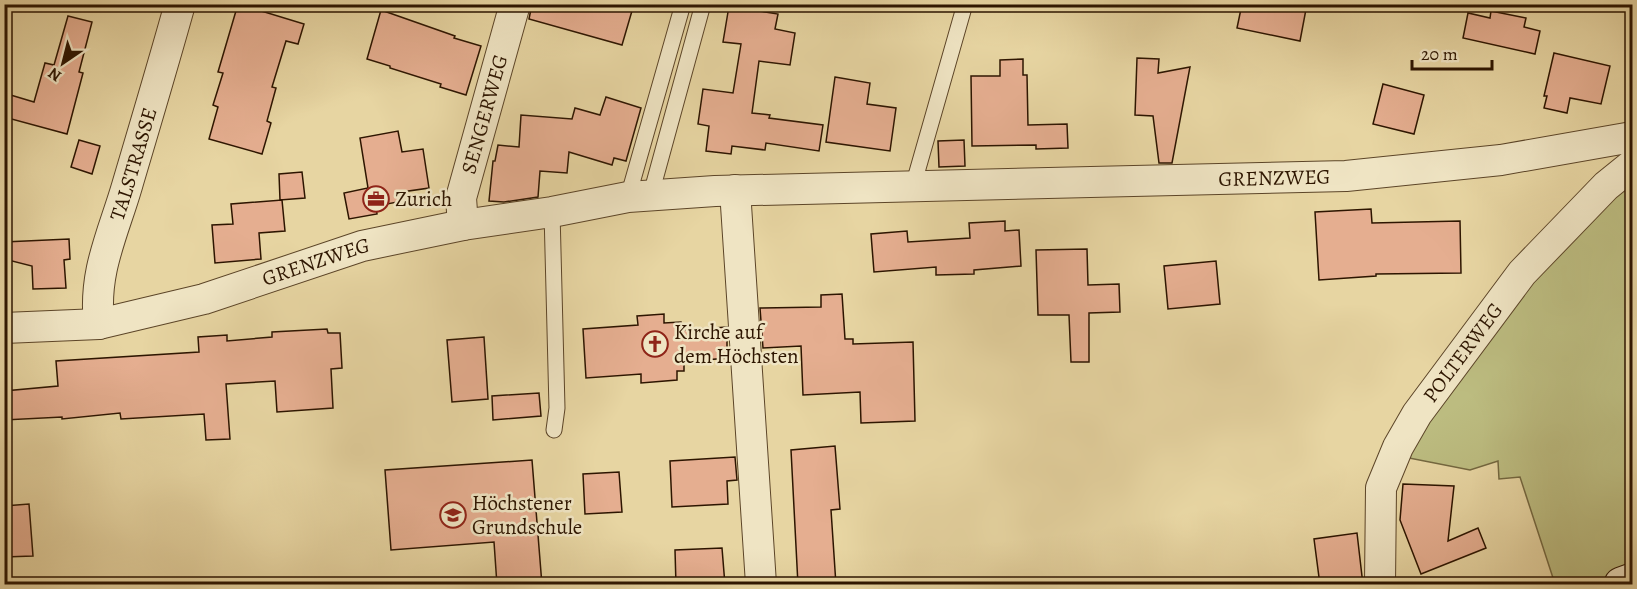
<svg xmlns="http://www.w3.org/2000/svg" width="1637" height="589" viewBox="0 0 1637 589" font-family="Alegreya,serif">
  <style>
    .green { fill: #bcbc80; stroke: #746840; stroke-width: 1.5 }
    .building { fill: #e5ae90; stroke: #2d1500; stroke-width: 1.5 }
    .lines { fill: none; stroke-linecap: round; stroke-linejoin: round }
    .lane-casing { stroke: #5c4528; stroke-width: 17 }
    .street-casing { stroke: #5c4528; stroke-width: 32 }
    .secondary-casing { stroke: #2d1500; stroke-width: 35 }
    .lane { stroke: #efe4c3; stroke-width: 15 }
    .street { stroke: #efe4c3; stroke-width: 30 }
    .secondary { stroke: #efe4c3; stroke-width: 33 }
    .labels { text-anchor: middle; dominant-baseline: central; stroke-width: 5; stroke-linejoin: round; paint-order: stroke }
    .street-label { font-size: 21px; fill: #2d1500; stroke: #efe4c3 }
    .poi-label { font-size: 21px; fill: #2d1500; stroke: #efe4c3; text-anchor: start }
  </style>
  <rect width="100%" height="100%" fill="#e7d5a2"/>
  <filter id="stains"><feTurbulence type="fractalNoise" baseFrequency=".00333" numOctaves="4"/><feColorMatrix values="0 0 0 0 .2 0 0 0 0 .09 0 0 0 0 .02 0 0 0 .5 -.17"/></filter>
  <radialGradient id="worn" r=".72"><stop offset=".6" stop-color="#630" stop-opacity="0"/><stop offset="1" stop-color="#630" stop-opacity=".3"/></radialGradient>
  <!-- green -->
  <polygon class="green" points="1632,177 1632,580 1621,584 1555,584 1520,477 1499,479 1498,461 1470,470 1404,457 1528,279"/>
  <!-- building -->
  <g class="building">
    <polygon points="238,4 260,4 258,10 304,24 298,44 286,41 272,87 276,88 267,121 271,123 262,154 209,139 218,107 213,105 223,73 218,72"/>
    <polygon points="532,4 634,4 622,45 529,19"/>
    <polygon points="1242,4 1307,4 1300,41 1237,28"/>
    <polygon points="729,6 778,14 775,29 795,33 790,65 759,61 752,113 770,115 769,118 823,125 819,151 766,143 765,150 732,146 731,154 706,151 709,126 698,124 703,89 733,93 741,44 723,42"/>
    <polygon points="381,10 455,36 454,38 481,46 466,95 440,87 441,84 390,68 390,66 367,59"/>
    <polygon points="1491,11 1526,18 1524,27 1540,31 1535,54 1463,38 1468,13 1490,18"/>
    <polygon points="68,16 92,22 79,72 83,73 67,134 4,117 4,93 34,102 45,63 54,65"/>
    <polygon points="1554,53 1610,66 1601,104 1570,98 1567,113 1544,108 1547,96 1544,96"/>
    <polygon points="1137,58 1159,59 1158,73 1190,67 1172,163 1159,163 1153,116 1135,115"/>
    <polygon points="1023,59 1023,75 1027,75 1028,125 1067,124 1068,148 1036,149 1036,145 972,146 971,76 1000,76 1000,60"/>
    <polygon points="835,77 870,83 867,104 896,108 890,151 826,142"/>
    <polygon points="1383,84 1424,95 1414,134 1373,124"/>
    <polygon points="606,97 641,108 626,161 614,158 612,165 569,152 567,173 540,171 538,197 504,202 489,201 493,161 495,161 498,145 519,147 521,115 572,119 575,108 600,115"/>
    <polygon points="398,131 402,152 423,149 429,188 402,192 403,201 376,206 377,214 349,219 344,193 368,188 360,138"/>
    <polygon points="79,140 100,146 92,174 71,167"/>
    <polygon points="964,140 965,166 939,167 938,141"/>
    <polygon points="302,172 305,198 280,200 279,174"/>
    <polygon points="282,200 285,231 259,233 261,259 215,263 212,225 233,224 231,204"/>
    <polygon points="1371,209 1372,223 1460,221 1461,273 1376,274 1376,276 1319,280 1315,212"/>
    <polygon points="1005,221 1005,231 1019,230 1021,266 974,270 974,274 936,275 936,267 874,272 871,234 907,231 908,242 970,238 969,223"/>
    <polygon points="69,239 70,259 64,260 66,288 33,289 32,266 4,259 4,242"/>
    <polygon points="1087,249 1088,285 1119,284 1120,312 1089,313 1089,362 1071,362 1069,315 1038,315 1036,250"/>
    <polygon points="1216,261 1220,304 1168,309 1164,266"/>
    <polygon points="842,294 845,339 853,339 853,344 913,342 915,421 861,423 860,392 803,395 801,346 763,348 760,308 821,307 821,295"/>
    <polygon points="664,314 664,323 681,322 682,330 727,327 727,358 684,362 684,371 677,371 677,380 641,383 641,374 586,378 583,329 638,325 637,316"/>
    <polygon points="327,329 328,333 340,333 342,368 331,369 333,408 277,412 275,381 226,384 230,439 206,440 204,414 121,419 120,413 62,419 62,417 4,420 4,391 58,386 56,361 199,352 198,337 227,335 227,341 272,337 272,332"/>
    <polygon points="484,337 488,399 452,402 447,340"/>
    <polygon points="539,393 541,416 493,420 492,396"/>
    <polygon points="835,446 840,509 831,510 836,585 798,585 791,450"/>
    <polygon points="735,457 737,480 727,481 728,504 672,507 670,461"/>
    <polygon points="532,460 542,585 497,585 494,542 391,550 385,470"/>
    <polygon points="619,472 622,512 585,514 583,474"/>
    <polygon points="1403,484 1454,486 1448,541 1478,528 1486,548 1421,574 1400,520"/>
    <polygon points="29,504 33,556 4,557 4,506"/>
    <polygon points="1357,533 1363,585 1320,585 1314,539"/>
    <polygon points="722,548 725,585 676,585 675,550"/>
  </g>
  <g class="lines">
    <!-- lane casing -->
    <g class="lane-casing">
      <g id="lane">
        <polyline points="913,186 965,4"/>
        <polyline points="651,194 703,4"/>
        <polyline points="628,197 683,4"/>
        <polyline points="552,212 557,408 554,430"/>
      </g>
    </g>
    <!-- street casing -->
    <g class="street-casing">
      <g id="street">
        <polyline points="735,190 761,584"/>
        <path id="s1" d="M463,225l-2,-27 54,-194"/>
        <path id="s2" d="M99,324c-6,-52 14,-90 28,-138 18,-61 36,-121 53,-182"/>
        <path id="s3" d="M4,328l95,-4 105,-25 158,-53 101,-21 89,-13 76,-15 87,-6 631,-15 155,-16 131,-23"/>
        <path id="s4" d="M1380,584l1,-96 17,-41 19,-33 105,-141 84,-87 26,-21"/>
      </g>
    </g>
    <!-- secondary casing -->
    <g class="secondary-casing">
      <polyline id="secondary" points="1621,584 1632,580"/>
    </g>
    <!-- lane -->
    <use href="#lane" class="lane"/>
    <!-- street -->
    <use href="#street" class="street"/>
    <!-- secondary -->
    <use href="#secondary" class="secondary"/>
  </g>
  <!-- icons -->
  <defs>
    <g id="office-ring" transform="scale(1.35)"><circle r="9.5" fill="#efe4c3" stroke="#8f2418" stroke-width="1.5"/><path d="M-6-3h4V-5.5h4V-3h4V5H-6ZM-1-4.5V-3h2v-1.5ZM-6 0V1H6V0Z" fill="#8f2418"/></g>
    <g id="church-ring" transform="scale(1.35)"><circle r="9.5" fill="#efe4c3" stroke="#8f2418" stroke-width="1.5"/><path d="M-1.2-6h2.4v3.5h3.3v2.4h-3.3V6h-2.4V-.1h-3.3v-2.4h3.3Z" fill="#8f2418"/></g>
    <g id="school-ring" transform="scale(1.35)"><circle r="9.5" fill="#efe4c3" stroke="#8f2418" stroke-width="1.5"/><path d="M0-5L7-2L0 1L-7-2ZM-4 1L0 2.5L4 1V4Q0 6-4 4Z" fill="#8f2418"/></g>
  </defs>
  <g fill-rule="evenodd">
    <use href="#office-ring" x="376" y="199"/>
    <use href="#church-ring" x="655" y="344"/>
    <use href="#school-ring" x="453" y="515"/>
  </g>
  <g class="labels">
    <!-- street labels -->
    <g class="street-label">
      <text stroke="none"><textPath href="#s1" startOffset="114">SENGERWEG</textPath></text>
      <text stroke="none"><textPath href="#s2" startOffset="165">TALSTRASSE</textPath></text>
      <text stroke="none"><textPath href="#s3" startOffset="1287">GRENZWEG</textPath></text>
      <text stroke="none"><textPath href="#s3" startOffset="321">GRENZWEG</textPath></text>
      <text stroke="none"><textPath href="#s4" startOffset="255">POLTERWEG</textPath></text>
    </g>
    <!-- poi labels -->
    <g class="poi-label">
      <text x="395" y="199">Zurich</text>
      <text x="674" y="332">Kirche auf<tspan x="674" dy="24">dem Höchsten</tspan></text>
      <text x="472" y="503">Höchstener<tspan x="472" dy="24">Grundschule</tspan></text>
    </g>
  </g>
  <!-- margin -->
  <rect width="1637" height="589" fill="none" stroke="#e7d5a2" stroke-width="24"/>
  <rect x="6" y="6" width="1625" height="577" fill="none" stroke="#2d1500" stroke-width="3"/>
  <rect x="12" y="12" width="1613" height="565" fill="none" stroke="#2d1500" stroke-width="1.5"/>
  <!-- north arrow -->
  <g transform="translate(63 63) rotate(215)" stroke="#efe4c3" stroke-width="4.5" paint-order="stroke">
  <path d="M0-4.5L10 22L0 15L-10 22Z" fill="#2d1500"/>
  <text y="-9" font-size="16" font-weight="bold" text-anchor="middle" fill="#2d1500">N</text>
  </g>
  <!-- scale -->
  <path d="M1412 60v9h80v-9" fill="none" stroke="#2d1500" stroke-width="3"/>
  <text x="1421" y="60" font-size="18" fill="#2d1500" stroke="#efe4c3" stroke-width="4.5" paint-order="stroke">20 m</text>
  <rect width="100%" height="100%" filter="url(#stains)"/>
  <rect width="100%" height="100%" fill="url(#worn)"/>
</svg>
